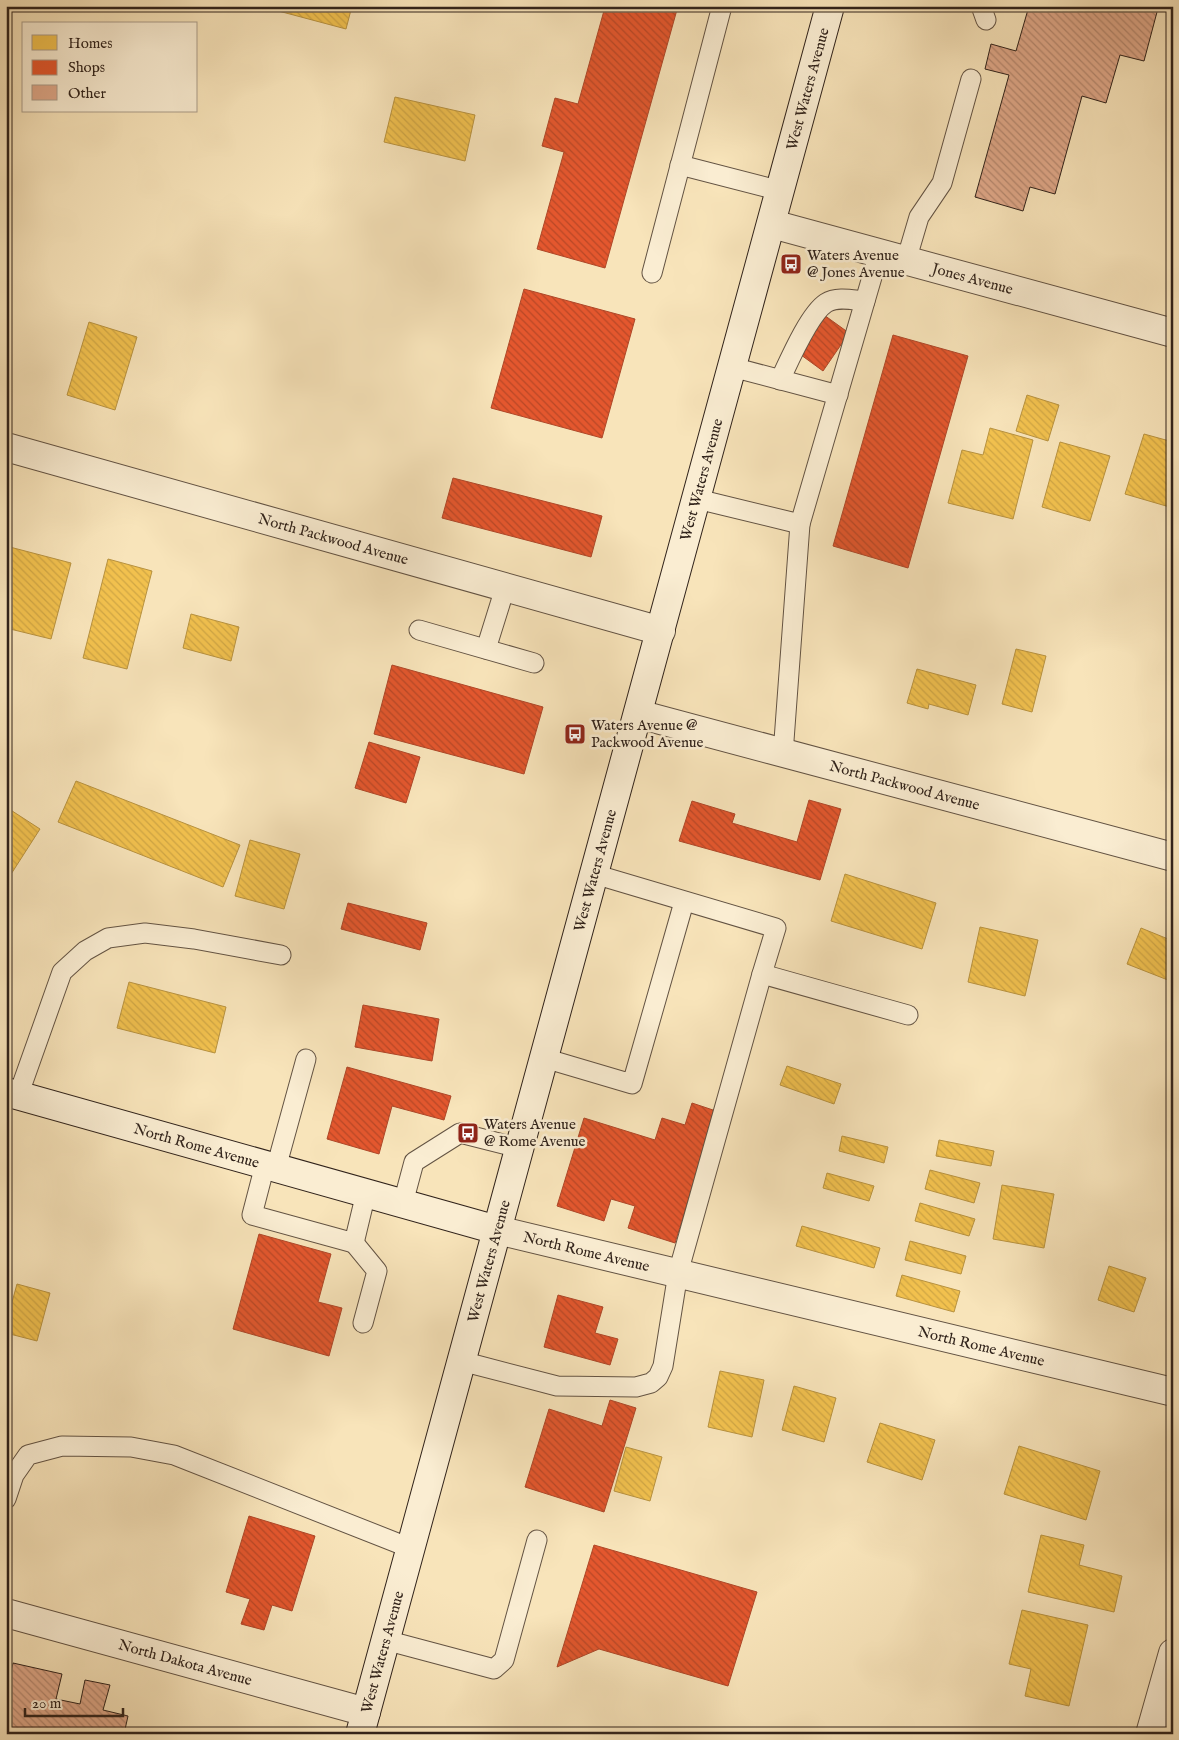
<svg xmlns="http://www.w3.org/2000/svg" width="1179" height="1740" viewBox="0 0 1179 1740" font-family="'IM FELL English',serif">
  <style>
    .homes { fill: url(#homes-back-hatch); stroke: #b8923f }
    .shops { fill: url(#shops-back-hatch); stroke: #ae4728 }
    .building { fill: url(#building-back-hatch); stroke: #31231b }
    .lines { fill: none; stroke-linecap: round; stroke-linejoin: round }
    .lane-casing { stroke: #635343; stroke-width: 21 }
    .street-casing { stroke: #635343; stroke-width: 30 }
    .secondary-casing { stroke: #31231b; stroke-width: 30 }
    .lane { stroke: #faedd2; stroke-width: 19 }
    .street { stroke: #faedd2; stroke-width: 28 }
    .secondary { stroke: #faedd2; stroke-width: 28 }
    .labels { text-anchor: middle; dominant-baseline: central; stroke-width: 5; stroke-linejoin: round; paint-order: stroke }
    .street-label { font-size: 15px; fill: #31231b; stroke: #faedd2 }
    .poi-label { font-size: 15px; fill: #31231b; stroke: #faedd2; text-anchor: start }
  </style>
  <defs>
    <pattern id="homes-back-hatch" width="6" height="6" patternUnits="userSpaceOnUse" patternTransform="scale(1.25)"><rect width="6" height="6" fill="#f2c14e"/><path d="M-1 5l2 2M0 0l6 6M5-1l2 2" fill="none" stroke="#d0a644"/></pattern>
    <pattern id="shops-back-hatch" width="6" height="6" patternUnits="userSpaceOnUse" patternTransform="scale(1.25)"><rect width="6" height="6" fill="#e4572e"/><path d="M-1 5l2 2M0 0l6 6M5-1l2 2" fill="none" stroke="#b94826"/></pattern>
    <pattern id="building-back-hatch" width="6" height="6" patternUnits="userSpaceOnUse" patternTransform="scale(1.25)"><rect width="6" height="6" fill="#dfa889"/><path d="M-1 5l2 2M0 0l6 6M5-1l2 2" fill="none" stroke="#b5886f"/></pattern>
  </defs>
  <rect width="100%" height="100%" fill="#f8e4ba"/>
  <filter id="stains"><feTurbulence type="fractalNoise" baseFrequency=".004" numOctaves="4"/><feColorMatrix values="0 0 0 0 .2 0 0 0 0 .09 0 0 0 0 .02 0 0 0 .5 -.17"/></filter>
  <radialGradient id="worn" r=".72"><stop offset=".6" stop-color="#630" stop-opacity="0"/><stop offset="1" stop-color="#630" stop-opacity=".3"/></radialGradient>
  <!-- homes -->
  <g class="homes">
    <polygon points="271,6 352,6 346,29 271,9"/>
    <polygon points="395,97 475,115 465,161 384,142"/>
    <polygon points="89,322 137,337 115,410 67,395"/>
    <polygon points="1027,395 1059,405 1048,441 1016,431"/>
    <polygon points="990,428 1033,440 1013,519 948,503 962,450 983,455"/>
    <polygon points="1144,434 1173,442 1173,508 1125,494"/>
    <polygon points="1060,442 1110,456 1090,521 1042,507"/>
    <polygon points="6,546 71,563 51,639 6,628"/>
    <polygon points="108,559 152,571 127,669 83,658"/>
    <polygon points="191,614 239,627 231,661 183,648"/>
    <polygon points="1016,649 1046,656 1032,712 1002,704"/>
    <polygon points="917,669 976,685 968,715 929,704 928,709 907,703"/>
    <polygon points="76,781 240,845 223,887 58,822"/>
    <polygon points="6,807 40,829 6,882"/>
    <polygon points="250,840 300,854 284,909 235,896"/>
    <polygon points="845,874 936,903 922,949 831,921"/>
    <polygon points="980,927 1038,940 1025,996 968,982"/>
    <polygon points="1141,928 1173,941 1173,982 1127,964"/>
    <polygon points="129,982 226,1007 215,1053 117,1028"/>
    <polygon points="787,1066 841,1084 834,1104 780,1085"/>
    <polygon points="842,1136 888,1147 884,1163 839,1151"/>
    <polygon points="939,1140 994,1151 991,1166 936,1156"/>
    <polygon points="930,1170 980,1183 974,1203 925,1189"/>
    <polygon points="827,1173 874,1186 869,1201 823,1188"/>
    <polygon points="1002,1185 1054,1194 1044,1248 993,1239"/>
    <polygon points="920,1203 975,1219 969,1236 915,1221"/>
    <polygon points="802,1226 880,1248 874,1268 796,1246"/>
    <polygon points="910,1241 966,1256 961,1274 905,1260"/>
    <polygon points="1109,1266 1146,1278 1134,1312 1098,1300"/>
    <polygon points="902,1275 960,1291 954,1312 896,1296"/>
    <polygon points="17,1284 50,1293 37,1341 6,1333 6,1324"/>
    <polygon points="720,1371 764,1380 752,1437 708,1427"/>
    <polygon points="794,1386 836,1398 824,1442 782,1430"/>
    <polygon points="880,1423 935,1440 922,1480 867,1462"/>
    <polygon points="1019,1446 1100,1471 1086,1520 1004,1494"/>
    <polygon points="626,1447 662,1457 650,1501 614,1491"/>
    <polygon points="1041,1535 1084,1545 1079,1565 1122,1576 1114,1612 1028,1592"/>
    <polygon points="1022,1610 1088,1625 1069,1706 1025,1696 1031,1669 1009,1664"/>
  </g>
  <!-- shops -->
  <g class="shops">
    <polygon points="601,6 678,6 605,268 537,249 564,152 542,146 555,98 578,104 605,7"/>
    <polygon points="524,289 635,319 602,438 491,408"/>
    <polygon points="824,315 849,333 823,371 797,352"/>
    <polygon points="893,335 968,356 908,568 833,546"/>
    <polygon points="453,478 602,516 591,557 442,518"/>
    <polygon points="392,665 543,707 524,774 374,734"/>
    <polygon points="369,742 420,757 406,803 355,788"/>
    <polygon points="809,800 841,809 820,880 679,841 692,801 735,814 732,823 797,842"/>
    <polygon points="348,903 427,923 420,950 341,929"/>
    <polygon points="363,1005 439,1019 432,1061 355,1047"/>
    <polygon points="347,1067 451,1096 444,1120 392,1106 379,1154 327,1139"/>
    <polygon points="692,1103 716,1111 675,1243 628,1228 635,1206 611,1199 604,1221 557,1206 584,1118 655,1140 662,1118 685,1125"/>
    <polygon points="259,1234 331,1254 318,1302 342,1308 329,1356 233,1329"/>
    <polygon points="558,1295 603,1307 595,1333 618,1339 610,1365 544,1347"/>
    <polygon points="610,1400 636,1408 604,1512 525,1487 549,1409 602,1426"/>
    <polygon points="249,1516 315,1536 292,1611 272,1605 264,1630 241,1624 250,1599 226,1592"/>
    <polygon points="594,1545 757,1592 728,1686 599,1649 557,1667"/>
  </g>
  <!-- building -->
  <g class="building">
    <polygon points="1029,6 1043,6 1054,9 1055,6 1135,6 1157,12 1144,61 1120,55 1106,103 1082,96 1055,194 1030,187 1023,211 975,197 1009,75 985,69 991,44 1016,51"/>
    <polygon points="13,1663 62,1674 56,1699 80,1704 85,1680 110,1685 103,1710 128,1716 124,1734 6,1734 6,1693"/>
  </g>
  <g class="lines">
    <!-- lane casing -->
    <g class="lane-casing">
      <g id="lane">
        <polyline points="981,6 986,20"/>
        <polyline points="680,165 781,191"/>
        <polyline points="906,261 919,217 942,183 971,79"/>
        <polyline points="652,273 722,6"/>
        <polyline points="732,367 838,395"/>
        <path d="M780,380c9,-19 29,-66 46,-77 11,-7 27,-3 39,-2"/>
        <polyline points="697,499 800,524 879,253"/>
        <polyline points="419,630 534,663"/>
        <polyline points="486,649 505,588"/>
        <polyline points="783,754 800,524"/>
        <polyline points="594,874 776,928 762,974 908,1015"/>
        <polyline points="544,1058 632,1084 684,902"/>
        <polyline points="18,1096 62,972 85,951 108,938 145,933 194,939 281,955"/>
        <polyline points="265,1165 252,1215 354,1243 366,1193"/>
        <polyline points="276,1168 306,1059"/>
        <polyline points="403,1203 414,1162 460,1133 519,1148"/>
        <polyline points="354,1243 377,1271 363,1323"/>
        <polyline points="461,1361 557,1386 636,1387 651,1383 658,1377 663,1366 678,1273 762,974"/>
        <polyline points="6,1499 14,1475 28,1455 62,1446 131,1447 174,1455 410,1548"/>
        <polyline points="385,1640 494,1669 504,1660 537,1540"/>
      </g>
    </g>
    <!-- street casing -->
    <g class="street-casing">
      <g id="street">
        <path id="s1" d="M772,224l401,109"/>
        <path id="s2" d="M6,447l655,184"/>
        <path id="s3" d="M638,714l535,143"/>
        <path id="s4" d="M497,1230l676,162"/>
        <path id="s5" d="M6,1613l360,99"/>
        <polyline points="1150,1734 1173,1653"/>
      </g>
    </g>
    <!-- secondary casing -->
    <g class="secondary-casing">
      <g id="secondary">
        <path id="s6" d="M6,1092l491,138"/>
        <path id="s7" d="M360,1734l470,-1728"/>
      </g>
    </g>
    <!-- lane -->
    <use href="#lane" class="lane"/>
    <!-- street -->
    <use href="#street" class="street"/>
    <!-- secondary -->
    <use href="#secondary" class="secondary"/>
  </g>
  <!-- icons -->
  <defs>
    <g id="bus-square" transform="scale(1.125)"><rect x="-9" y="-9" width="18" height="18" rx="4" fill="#8f2418" stroke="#faedd2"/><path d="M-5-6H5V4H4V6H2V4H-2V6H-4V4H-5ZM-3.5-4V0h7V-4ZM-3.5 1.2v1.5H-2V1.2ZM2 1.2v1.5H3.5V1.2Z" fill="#fff"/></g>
  </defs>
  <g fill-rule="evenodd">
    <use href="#bus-square" x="791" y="264"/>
    <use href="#bus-square" x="575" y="734"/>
    <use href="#bus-square" x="468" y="1133"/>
  </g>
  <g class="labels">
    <!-- street labels -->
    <g class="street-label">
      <text stroke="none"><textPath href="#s7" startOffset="1705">West Waters Avenue</textPath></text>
      <text stroke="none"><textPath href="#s1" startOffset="208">Jones Avenue</textPath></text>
      <text stroke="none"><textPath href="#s7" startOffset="1300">West Waters Avenue</textPath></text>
      <text stroke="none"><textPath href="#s2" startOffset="340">North Packwood Avenue</textPath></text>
      <text stroke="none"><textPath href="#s3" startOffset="276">North Packwood Avenue</textPath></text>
      <text stroke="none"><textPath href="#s7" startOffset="895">West Waters Avenue</textPath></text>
      <text stroke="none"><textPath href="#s6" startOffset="198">North Rome Avenue</textPath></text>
      <text stroke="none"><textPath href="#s4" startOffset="92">North Rome Avenue</textPath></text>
      <text stroke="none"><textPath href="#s7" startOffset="490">West Waters Avenue</textPath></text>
      <text stroke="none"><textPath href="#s4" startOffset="498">North Rome Avenue</textPath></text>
      <text stroke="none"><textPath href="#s7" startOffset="85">West Waters Avenue</textPath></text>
      <text stroke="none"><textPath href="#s5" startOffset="186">North Dakota Avenue</textPath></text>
    </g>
    <!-- poi labels -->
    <g class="poi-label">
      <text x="807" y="255">Waters Avenue<tspan x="807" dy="17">@ Jones Avenue</tspan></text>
      <text x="591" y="725">Waters Avenue @<tspan x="591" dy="17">Packwood Avenue</tspan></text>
      <text x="484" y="1124">Waters Avenue<tspan x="484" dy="17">@ Rome Avenue</tspan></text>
    </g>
  </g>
  <!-- margin -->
  <rect width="1179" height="1740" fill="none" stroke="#f8e4ba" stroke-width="25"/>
  <rect x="8" y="8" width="1164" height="1725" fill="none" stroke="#31231b" stroke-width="2.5"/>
  <rect x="12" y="12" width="1154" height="1715" fill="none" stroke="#31231b"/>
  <!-- legend -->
  <rect x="22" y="22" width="175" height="90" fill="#faedd2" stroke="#aa9c89"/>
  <rect x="32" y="35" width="25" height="15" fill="#f2c14e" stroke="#aa9c89"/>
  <text x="68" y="48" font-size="15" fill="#31231b">Homes</text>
  <rect x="32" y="60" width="25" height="15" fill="#e4572e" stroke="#aa9c89"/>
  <text x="68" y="72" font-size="15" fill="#31231b">Shops</text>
  <rect x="32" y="85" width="25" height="15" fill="#dfa889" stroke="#aa9c89"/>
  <text x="68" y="98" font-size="15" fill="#31231b">Other</text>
  <!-- scale -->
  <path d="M25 1708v8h98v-8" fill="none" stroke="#31231b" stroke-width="2.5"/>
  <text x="32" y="1708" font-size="15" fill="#31231b" stroke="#faedd2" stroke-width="4" paint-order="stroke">20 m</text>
  <rect width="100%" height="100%" filter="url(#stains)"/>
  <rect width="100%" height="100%" fill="url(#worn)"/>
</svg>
